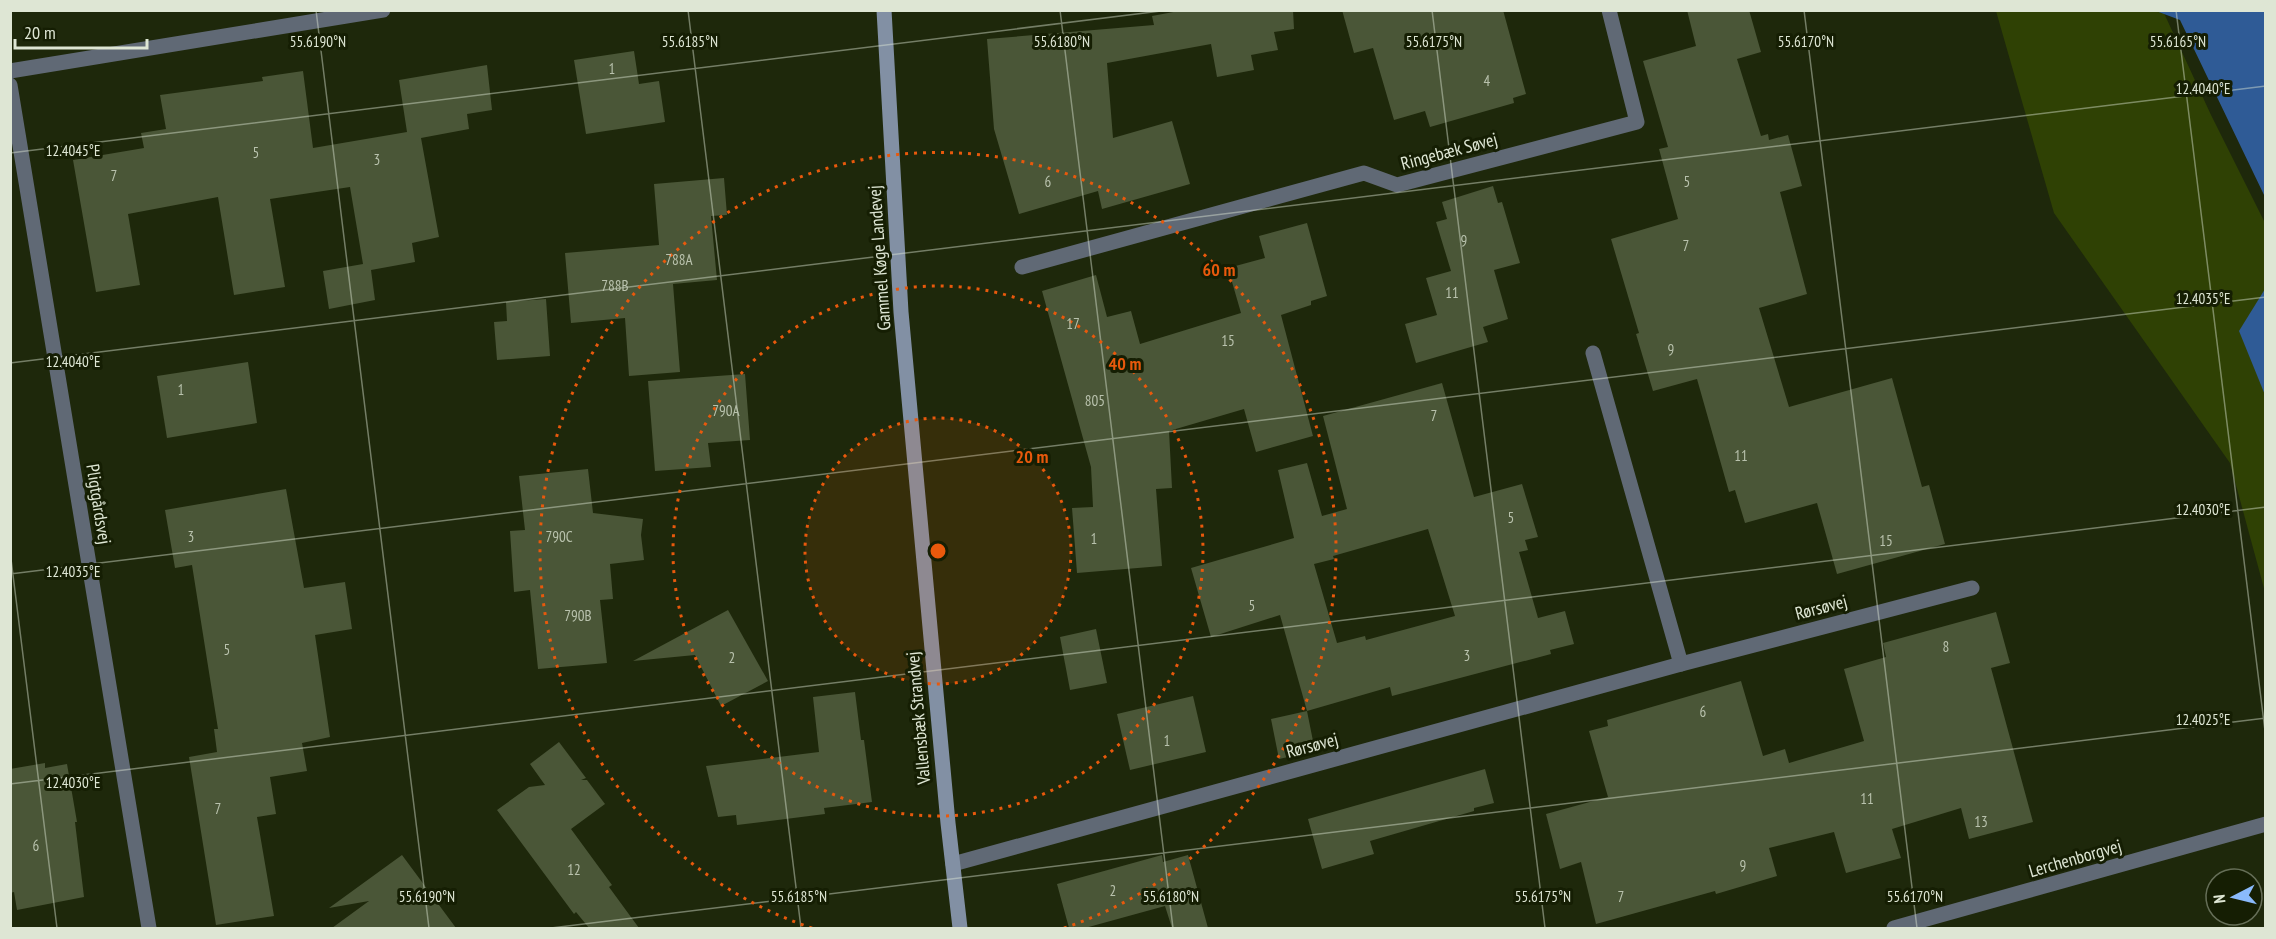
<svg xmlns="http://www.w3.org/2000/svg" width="2276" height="939" viewBox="0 0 2276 939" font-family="'PT Sans Narrow',sans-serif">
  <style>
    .green { fill: #2f4104 }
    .water { fill: #2f5b96 }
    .building { fill: #4a5637; fill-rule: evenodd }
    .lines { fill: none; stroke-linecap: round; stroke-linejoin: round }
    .street { stroke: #606975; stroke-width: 15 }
    .secondary { stroke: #8290a4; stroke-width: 15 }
    .ticks { fill: none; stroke: #dee6d4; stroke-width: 1.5; stroke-opacity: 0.45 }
    .ring { fill: none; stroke: #e8590c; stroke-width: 3; stroke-dasharray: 3 6 }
    .labels { text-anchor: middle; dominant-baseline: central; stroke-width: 6; stroke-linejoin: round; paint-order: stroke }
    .number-label { font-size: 15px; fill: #b9c2ad }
    .street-label { font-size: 18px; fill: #dee6d4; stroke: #151e03 }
    .ticks-label { font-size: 15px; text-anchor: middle; fill: #dee6d4; stroke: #151e03; stroke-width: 6; stroke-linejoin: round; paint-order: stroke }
    .centre { fill: #e8590c; stroke: #151e03; stroke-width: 3 }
    .ring-label { font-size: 18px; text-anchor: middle; font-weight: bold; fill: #e8590c; stroke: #151e03; stroke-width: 6; stroke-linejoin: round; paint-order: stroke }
  </style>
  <rect width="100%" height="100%" fill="#1e280b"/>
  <!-- green -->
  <polygon class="green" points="1996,11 2163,11 2211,115 2265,223 2265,592 2230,463 2054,213"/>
  <!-- water -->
  <g class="water">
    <polygon points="2156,11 2265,11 2265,197 2180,20"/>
    <polygon points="2265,289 2265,395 2239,331"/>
  </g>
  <!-- building -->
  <g class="building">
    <polygon points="1184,10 1293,10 1294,29 1274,32 1278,50 1251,55 1254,70 1217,77 1211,44 1107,63 1113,138 1172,121 1190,184 1102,209 1098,191 1019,214 994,129 987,39 1154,25 1152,16"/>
    <polygon points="1342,10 1503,10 1526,94 1513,98 1514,103 1430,127 1425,111 1394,120 1373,48 1354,53"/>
    <polygon points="1687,10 1749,10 1761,52 1737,59 1761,136 1768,134 1769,140 1788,135 1802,186 1780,192 1807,294 1759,308 1789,407 1892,378 1922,487 1929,485 1945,544 1837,574 1817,503 1745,523 1735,490 1729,492 1697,379 1653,391 1636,334 1639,333 1611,239 1678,219 1659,149 1668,147 1643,61 1696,46"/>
    <polygon points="634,51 639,84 659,81 665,122 586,134 574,60"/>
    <polygon points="487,65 492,110 467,114 469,129 421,138 439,237 412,243 415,262 371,270 375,300 329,309 323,271 363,264 350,187 270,199 285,287 234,295 218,197 128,214 140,285 96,292 73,160 144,148 141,133 166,129 160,95 263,81 262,77 303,71 313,148 407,132 399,80"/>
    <polygon points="724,178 727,215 711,216 717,280 673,284 680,372 629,376 625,318 571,323 565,253 659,245 654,184"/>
    <polygon points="1493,186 1498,203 1502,202 1520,263 1494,270 1508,319 1483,327 1488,342 1416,363 1405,324 1437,315 1426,278 1451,271 1436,222 1447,219 1442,202"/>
    <polygon points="1307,223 1327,296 1311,301 1311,305 1281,315 1313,436 1256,452 1244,409 1169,431 1172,488 1156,489 1162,566 1077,573 1072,508 1093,507 1091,467 1042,291 1096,275 1107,317 1131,311 1140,344 1241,313 1228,268 1265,258 1259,236"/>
    <polygon points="546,299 550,356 497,360 494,322 507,321 506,302"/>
    <polygon points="248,362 257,423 167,438 157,376"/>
    <polygon points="745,374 750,440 708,443 711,467 655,471 648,381"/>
    <path d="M1442,383l32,114 48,-13 16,53 -13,3 3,10 -9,2 19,66 27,-7 9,33 -24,6 1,4 -159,42 -2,-9 -83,24 8,40 -36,8 -8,-40 36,-8 -27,-96 -69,22 -20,-69 103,-30 -16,-68 29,-7 15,53 25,-7 -24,-93zM1428,529l27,87 -89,24 -1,-4 -28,7 -23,-79 20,-5 -1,-3z"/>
    <polygon points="588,469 593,513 643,519 641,535 644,560 610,564 613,599 600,600 607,663 538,669 530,590 514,592 510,531 525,530 519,476"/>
    <polygon points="286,489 304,588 345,582 352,629 315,635 330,737 302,743 307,771 270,777 276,814 257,817 274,916 216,925 189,757 217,752 214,729 218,729 192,565 175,568 165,510"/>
    <polygon points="728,610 768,681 721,706 695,655 633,661"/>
    <polygon points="1996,612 2010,663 1991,668 2033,822 1969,839 1961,808 1892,829 1901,858 1846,873 1834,832 1769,848 1777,876 1716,894 1715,891 1596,924 1581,862 1560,869 1546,814 1608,797 1589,731 1608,726 1607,720 1741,681 1763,756 1785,749 1789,763 1864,741 1844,669 1886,657 1883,643"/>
    <polygon points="1096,629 1107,683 1070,690 1060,637"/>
    <polygon points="855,692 861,740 864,740 872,802 824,808 825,814 737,825 736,815 718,817 706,766 819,752 813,697"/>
    <polygon points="1193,696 1206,752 1130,770 1117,714"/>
    <polygon points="559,742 586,778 581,780 587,780 605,804 571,829 612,885 609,887 639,928 589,928 576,912 574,914 497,810 529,787 545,785 530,764"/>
    <polygon points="45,763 45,768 67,764 77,822 75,822 84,897 17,910 14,892 10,893 10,769"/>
    <polygon points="1485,769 1494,803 1474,808 1474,811 1370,841 1374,854 1322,869 1308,819"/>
    <polygon points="402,855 456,928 332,928 369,901 329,908"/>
    <polygon points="1162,855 1163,862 1188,855 1208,928 1172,928 1165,906 1085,928 1069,928 1057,884"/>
  </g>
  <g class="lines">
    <!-- street -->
    <g class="street">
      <polyline points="10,71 383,10"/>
      <polyline points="10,85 149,928"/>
      <polyline points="1022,267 1364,173 1397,185 1637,122 1609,10"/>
      <polyline points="1593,353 1681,664"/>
      <polyline points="953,864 1681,664 1972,588"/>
      <polyline points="1894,928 2266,824"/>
    </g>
    <!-- secondary -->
    <polyline class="secondary" points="884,10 901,312 948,823 960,928"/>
  </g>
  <!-- ticks -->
  <path class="ticks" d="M316,10l113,918M688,10l113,918M1060,10l113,918M1432,10l113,918M1804,10l113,918M2176,10l90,729M10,153l1159,-143M10,363l2256,-277M10,551l47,377M10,574l2256,-277M10,784l2256,-277M551,928l1715,-210"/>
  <!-- distance rings -->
  <circle cx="938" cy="551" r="133" fill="#e8590c" fill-opacity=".12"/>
  <g class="ring">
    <circle cx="938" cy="551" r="133"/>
    <circle cx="938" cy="551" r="265"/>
    <path d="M812 928A398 398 0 1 1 1064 928"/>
  </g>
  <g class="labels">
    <!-- number labels -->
    <g class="number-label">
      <text x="612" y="68">1</text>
      <text x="1487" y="80">4</text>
      <text x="256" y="152">5</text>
      <text x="377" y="159">3</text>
      <text x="114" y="175">7</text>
      <text x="1048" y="181">6</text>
      <text x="1687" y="181">5</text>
      <text x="1464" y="240">9</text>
      <text x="1686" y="245">7</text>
      <text x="679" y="259">788A</text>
      <text x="615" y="285">788B</text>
      <text x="1452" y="292">11</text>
      <text x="1073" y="323">17</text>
      <text x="1228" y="340">15</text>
      <text x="1671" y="349">9</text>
      <text x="181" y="389">1</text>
      <text x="1095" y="400">805</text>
      <text x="726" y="410">790A</text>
      <text x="1434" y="415">7</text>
      <text x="1741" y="455">11</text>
      <text x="1511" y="517">5</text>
      <text x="191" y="536">3</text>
      <text x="559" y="536">790C</text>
      <text x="1094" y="538">1</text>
      <text x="1886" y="540">15</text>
      <text x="1252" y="605">5</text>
      <text x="578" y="615">790B</text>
      <text x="1946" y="646">8</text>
      <text x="227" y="649">5</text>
      <text x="1467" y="655">3</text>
      <text x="732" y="657">2</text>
      <text x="1703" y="711">6</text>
      <text x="1167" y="740">1</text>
      <text x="1867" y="798">11</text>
      <text x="218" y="808">7</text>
      <text x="1981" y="821">13</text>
      <text x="36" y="845">6</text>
      <text x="1743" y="865">9</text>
      <text x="574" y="869">12</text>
      <text x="1113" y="890">2</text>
      <text x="1621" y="896">7</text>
    </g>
    <!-- street labels -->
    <g class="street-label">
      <text transform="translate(1449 151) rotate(-15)">Ringebæk Søvej</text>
      <text transform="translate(879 258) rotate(-94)">Gammel Køge Landevej</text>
      <text transform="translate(99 504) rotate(81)">Pligtgårdsvej</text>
      <text transform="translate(1821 607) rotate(-15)">Rørsøvej</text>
      <text transform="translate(918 718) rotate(-95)">Vallensbæk Strandvej</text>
      <text transform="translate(1312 745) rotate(-15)">Rørsøvej</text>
      <text transform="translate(2075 858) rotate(-16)">Lerchenborgvej</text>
    </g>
  </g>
  <g class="ticks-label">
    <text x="318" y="47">55.6190°N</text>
    <text x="690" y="47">55.6185°N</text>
    <text x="1062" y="47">55.6180°N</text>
    <text x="1434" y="47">55.6175°N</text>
    <text x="1806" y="47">55.6170°N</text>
    <text x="2178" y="47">55.6165°N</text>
    <text x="2203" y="94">12.4040°E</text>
    <text x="73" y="156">12.4045°E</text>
    <text x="2203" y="304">12.4035°E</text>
    <text x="73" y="367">12.4040°E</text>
    <text x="2203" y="515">12.4030°E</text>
    <text x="73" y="577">12.4035°E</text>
    <text x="2203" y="725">12.4025°E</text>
    <text x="73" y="788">12.4030°E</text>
    <text x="427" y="902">55.6190°N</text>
    <text x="799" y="902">55.6185°N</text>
    <text x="1171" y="902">55.6180°N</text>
    <text x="1543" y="902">55.6175°N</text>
    <text x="1915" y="902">55.6170°N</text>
  </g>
  <circle cx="938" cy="551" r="9" class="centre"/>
  <g class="ring-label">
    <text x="1219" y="276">60 m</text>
    <text x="1125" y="370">40 m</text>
    <text x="1032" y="463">20 m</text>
  </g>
  <!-- border -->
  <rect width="2276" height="939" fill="none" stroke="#dee6d4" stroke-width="24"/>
  <!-- north arrow -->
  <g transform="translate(2234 897) rotate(263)"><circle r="28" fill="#151e03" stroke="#656e57" stroke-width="1.5"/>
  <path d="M0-4.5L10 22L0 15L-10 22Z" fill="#8abafc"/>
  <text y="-9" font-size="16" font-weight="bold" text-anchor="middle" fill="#dee6d4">N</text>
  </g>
  <!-- scale -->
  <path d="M15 39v9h132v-9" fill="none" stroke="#dee6d4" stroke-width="3"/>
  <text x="24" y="39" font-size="18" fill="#dee6d4" stroke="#151e03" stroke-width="4.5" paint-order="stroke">20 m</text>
</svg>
